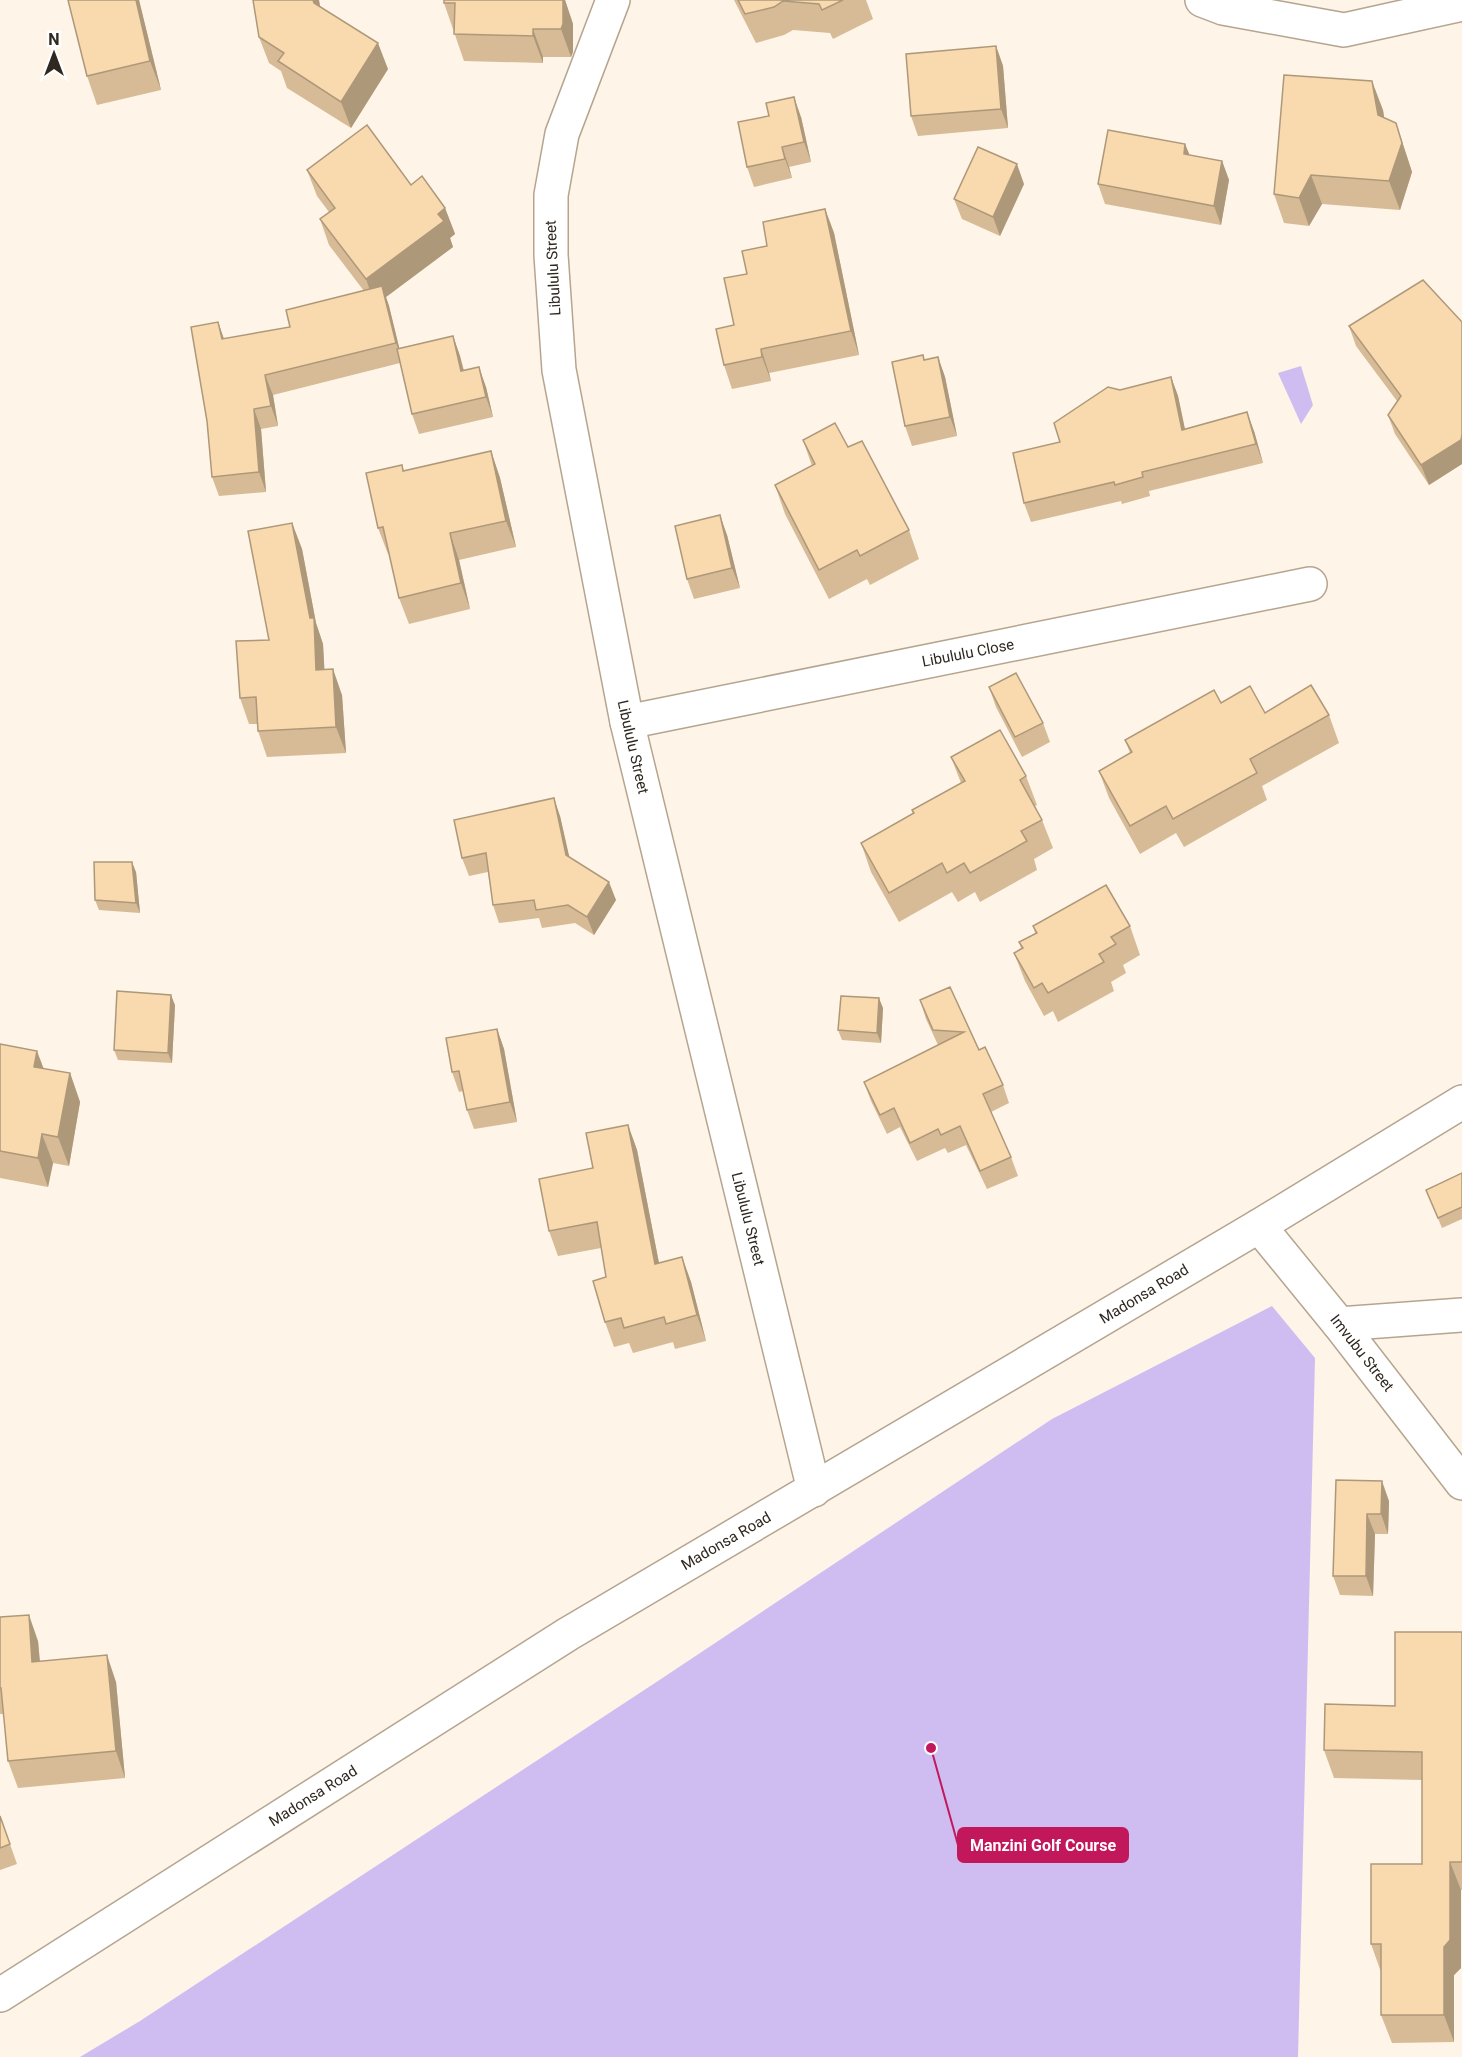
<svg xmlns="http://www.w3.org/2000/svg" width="1462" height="2057" viewBox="0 0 1462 2057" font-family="Roboto,sans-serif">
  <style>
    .green { fill: #cfbdf2 }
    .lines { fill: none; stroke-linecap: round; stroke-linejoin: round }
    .minor-casing { stroke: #b5a590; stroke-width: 36 }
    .tertiary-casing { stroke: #b5a590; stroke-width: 36 }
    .minor { stroke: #fff; stroke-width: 33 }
    .tertiary { stroke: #fff; stroke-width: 33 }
    .wall { fill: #d6bb96 }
    .shaded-wall { fill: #ae987a }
    .building { fill: #f9d9ae; stroke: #ae987a; stroke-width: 1.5 }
    .labels { text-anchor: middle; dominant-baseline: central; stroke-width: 5; stroke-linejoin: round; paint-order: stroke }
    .street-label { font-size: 15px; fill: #2f2820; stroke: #fff }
    .leader { fill: none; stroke: #c2185b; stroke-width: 2 }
    .callout-dot { fill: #c2185b; stroke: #fff; stroke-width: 2 }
    .callout { fill: #c2185b; stroke: #c2185b; stroke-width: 2 }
    .callout-label { font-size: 16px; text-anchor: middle; font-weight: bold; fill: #fff }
  </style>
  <rect width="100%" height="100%" fill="#fef4e7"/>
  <!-- green -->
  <g class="green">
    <polygon points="1301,366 1313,405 1301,424 1278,373"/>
    <polygon points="1272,1306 1315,1358 1298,2057 80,2057 140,2021 661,1679 1052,1419"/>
  </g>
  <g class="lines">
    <!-- minor casing -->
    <g class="minor-casing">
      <g id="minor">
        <polyline points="613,0 562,134 551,195 551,255 559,370 627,722 814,1490"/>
        <polyline points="1202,0 1223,8 1344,30 1462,4"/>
        <polyline points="627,722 1310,584"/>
        <polyline points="1259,1226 1339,1324 1462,1483"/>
        <polyline points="1339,1324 1462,1315"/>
      </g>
    </g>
    <!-- tertiary casing -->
    <g class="tertiary-casing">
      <polyline id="tertiary" points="0,1995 568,1634 1259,1226 1462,1102"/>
    </g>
    <!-- minor -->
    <use href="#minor" class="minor"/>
    <!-- tertiary -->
    <use href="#tertiary" class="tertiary"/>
  </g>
  <!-- wall -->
  <g class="wall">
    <polygon points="139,0 161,90 97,105 87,76"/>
    <polygon points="253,0 319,0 320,6 388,69 351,128 287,88 281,71 269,63 259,37"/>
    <polygon points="444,0 565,0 573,24 573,52 571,57 543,57 543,63 464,61 444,3"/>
    <polygon points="734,0 866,0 873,19 833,39 830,33 793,30 784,35 756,43"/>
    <polygon points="996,46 1003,66 1008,128 918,136 911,116"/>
    <polygon points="1383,110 1384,118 1396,123 1412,172 1400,210 1322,204 1309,226 1284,223 1274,194"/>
    <polygon points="801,117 811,162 789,167 792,178 754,187 747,167"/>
    <polygon points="1185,144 1189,155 1222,161 1229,180 1221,225 1105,204 1098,184"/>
    <polygon points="307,170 411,185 445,208 455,234 450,238 453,247 386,297 389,306 399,348 453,336 460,356 464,370 486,387 493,417 419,434 412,414 400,363 273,395 278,426 261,429 266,492 219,496 212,477 207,421 218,322 224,339 290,327 364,291 329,245 320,219 329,212 317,196"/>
    <polygon points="1024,184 1000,236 962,219 954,199"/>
    <polygon points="825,209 834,233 859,355 769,373 771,381 732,389 724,365 747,274 767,246"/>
    <polygon points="1462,322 1462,464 1429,485 1395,434 1388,415 1397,401 1356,346 1349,326"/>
    <polygon points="938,357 945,377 957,436 912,446 905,426 925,360"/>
    <polygon points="1171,377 1178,396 1185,429 1254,431 1263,463 1149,491 1150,496 1122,504 1121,501 1031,522 1024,503 1060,442 1120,390"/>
    <polygon points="803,440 848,447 909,530 919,559 870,585 867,579 829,599 785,514 775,485 812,466"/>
    <polygon points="491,451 500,478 516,547 459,560 470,609 409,624 399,598 389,553 388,554 378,528 402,465 404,471"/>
    <polygon points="292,523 302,549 316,623 323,644 324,670 342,695 346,753 267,757 258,731 257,724 249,724 240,698 269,640"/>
    <polygon points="727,535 740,588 694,599 687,579"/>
    <polygon points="989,687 1043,723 1050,742 1022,757 996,707"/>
    <polygon points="1221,703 1265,713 1329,715 1339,743 1262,786 1267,800 1184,847 1176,833 1140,854 1109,798 1099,771 1130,753 1125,740"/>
    <polygon points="951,757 1026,776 1037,805 1035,806 1042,820 1053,848 1034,859 1037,870 980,902 975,892 958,902 952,892 899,922 871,872 861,843 913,814 912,810 961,783"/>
    <polygon points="560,816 569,857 616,900 594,935 575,923 542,928 539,918 499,923 493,905 488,872 469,876 462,858"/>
    <polygon points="136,872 140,913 99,910 95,900"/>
    <polygon points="1033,926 1130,926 1140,955 1123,965 1126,973 1111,982 1114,991 1058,1022 1053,1011 1044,1016 1025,981 1014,953 1021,948 1019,942 1035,933"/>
    <polygon points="950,987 979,1050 1003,1085 1009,1103 991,1112 1011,1157 1018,1176 987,1189 966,1145 948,1153 945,1148 917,1161 900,1127 887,1134 871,1101 864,1082 938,1045 926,1019 920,1000"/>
    <polygon points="175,1005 172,1063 118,1060 114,1050"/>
    <polygon points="883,1008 881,1043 842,1040 838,1030"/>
    <polygon points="497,1029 504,1049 517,1122 474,1129 467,1110 463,1091 459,1092 452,1072"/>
    <polygon points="0,1044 44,1069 70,1073 80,1102 69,1166 53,1163 48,1187 0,1178"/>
    <polygon points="628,1125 637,1150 659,1263 682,1257 691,1282 706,1341 675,1349 673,1342 633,1353 629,1343 614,1347 605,1322 606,1277 601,1248 558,1256 549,1231 593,1168"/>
    <polygon points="1462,1173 1462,1219 1442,1228 1426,1190"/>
    <polygon points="1336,1480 1389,1501 1388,1534 1375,1534 1373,1596 1340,1595 1333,1576"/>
    <polygon points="0,1617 38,1641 40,1661 116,1682 125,1778 18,1788 8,1761 4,1714 0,1714"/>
    <polygon points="1462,1632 1462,1890 1461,1890 1461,1968 1454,1975 1454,2042 1392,2043 1381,2015 1381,1972 1371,1944 1422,1864 1422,1780 1334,1778 1324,1750 1395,1706"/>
    <polygon points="0,1816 17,1864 0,1870"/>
  </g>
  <!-- shaded-wall -->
  <g class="shaded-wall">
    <polygon points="136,0 139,0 161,90 150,61"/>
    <polygon points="313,0 319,0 323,29 314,3"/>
    <polygon points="563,0 565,0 573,24 573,52 571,57 561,29"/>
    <polygon points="533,29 543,57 543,63 533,36"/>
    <polygon points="378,43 388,69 351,128 341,102"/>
    <polygon points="996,46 1003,66 1008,128 1001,109"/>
    <polygon points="1372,81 1383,110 1388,144 1378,115"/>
    <polygon points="794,97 801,117 811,162 804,142"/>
    <polygon points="1396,123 1412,172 1400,210 1389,181"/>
    <polygon points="1185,144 1193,163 1184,154"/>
    <polygon points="782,147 789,167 792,178 785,159"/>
    <polygon points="1222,161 1229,180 1221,225 1214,206"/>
    <polygon points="1017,164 1024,184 1000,236 993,217"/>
    <polygon points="1311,175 1322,204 1309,226 1299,198"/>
    <polygon points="445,208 455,234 450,238 453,247 386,297 389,306 403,363 396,343 375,305 366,279"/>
    <polygon points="825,209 834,233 859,355 851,331"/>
    <polygon points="218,322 225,342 222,339"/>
    <polygon points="453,336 460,356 468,391 461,371"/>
    <polygon points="761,349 769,373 771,381 762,357"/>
    <polygon points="938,357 945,377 957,436 950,417"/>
    <polygon points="479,367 486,387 493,417 486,397"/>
    <polygon points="265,375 273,395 278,426 271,406"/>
    <polygon points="1171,377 1178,396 1189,449 1182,430"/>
    <polygon points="254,409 261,429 266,492 259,472"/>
    <polygon points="1247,412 1254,431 1263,463 1256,444"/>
    <polygon points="1462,435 1462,464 1429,485 1421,465"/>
    <polygon points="491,451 500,478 516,547 506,521"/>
    <polygon points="720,515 727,535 740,588 732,568"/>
    <polygon points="292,523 302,549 316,623 323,644 326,696 316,670 310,618"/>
    <polygon points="450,533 459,560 470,609 461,583"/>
    <polygon points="333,669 342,695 346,753 336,727"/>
    <polygon points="554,798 560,816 573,873 566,855"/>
    <polygon points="132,862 136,872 140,913 136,903"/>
    <polygon points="609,882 616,900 594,935 587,917"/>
    <polygon points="171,995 175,1005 172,1063 168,1053"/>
    <polygon points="879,998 883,1008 881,1043 877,1033"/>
    <polygon points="497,1029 504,1049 517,1122 510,1102"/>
    <polygon points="37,1051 48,1080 34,1067"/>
    <polygon points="70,1073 80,1102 69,1166 58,1137"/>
    <polygon points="628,1125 637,1150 664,1289 655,1264"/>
    <polygon points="42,1134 53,1163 48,1187 38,1158"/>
    <polygon points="682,1257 691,1282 706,1341 697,1315"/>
    <polygon points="1382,1481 1389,1501 1388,1534 1381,1514"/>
    <polygon points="1367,1514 1375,1534 1373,1596 1366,1576"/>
    <polygon points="29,1615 38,1641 42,1688 32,1662"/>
    <polygon points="107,1655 116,1682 125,1778 116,1751"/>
    <polygon points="1450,1862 1461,1890 1461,1968 1454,1975 1454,2042 1444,2015 1444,1947"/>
  </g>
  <!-- building -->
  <g class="building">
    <polygon points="68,0 136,0 150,61 87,76"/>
    <polygon points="253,0 313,0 314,3 378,43 341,102 278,61 284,53 259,37"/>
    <polygon points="444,0 563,0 563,24 561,29 533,29 533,36 454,34 455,3 444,3"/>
    <polygon points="738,0 843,0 822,10 819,4 783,1 774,7 745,14"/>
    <polygon points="996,46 1001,109 911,116 906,54"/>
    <polygon points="1284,75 1372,81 1378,115 1396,123 1402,143 1389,181 1311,175 1299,198 1274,194"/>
    <polygon points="794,97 804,142 782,147 785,159 747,167 738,122 769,116 766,103"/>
    <polygon points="367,125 411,185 422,176 445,208 438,214 444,221 366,279 320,219 335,208 307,170"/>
    <polygon points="1108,130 1185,144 1184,154 1222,161 1214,206 1098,184"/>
    <polygon points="978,147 1017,164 993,217 954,199"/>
    <polygon points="825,209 851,331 761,349 762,357 724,365 716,329 734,325 724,278 747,274 742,251 767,246 763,222"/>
    <polygon points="1423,280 1462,322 1462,435 1461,440 1421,465 1388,415 1401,396 1349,326"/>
    <polygon points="382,286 396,343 265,375 271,406 254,409 259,472 212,477 207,421 191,327 218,322 222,339 290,327 286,310"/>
    <polygon points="453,336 461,371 479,367 486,397 412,414 397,349"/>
    <polygon points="923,355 924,360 938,357 950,417 905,426 892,362"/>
    <polygon points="1171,377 1182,430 1247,412 1256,444 1142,472 1143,477 1115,485 1114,482 1024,503 1013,453 1060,442 1054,423 1108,387 1120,390"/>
    <polygon points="835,423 848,447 862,441 909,530 860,556 857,550 819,570 775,485 815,464 803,440"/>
    <polygon points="491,451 506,521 450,533 461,583 399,598 383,527 378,528 366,473 402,465 403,471"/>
    <polygon points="720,515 732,568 687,579 675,526"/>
    <polygon points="292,523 310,618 314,618 316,670 333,669 336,727 258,731 256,697 240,698 236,641 269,640 248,531"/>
    <polygon points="1016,673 1043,723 1015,737 989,687"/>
    <polygon points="1311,685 1329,715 1250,759 1257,773 1173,819 1166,806 1130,826 1099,771 1132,752 1125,740 1214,690 1221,703 1250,686 1265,713"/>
    <polygon points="1000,730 1026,776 1020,780 1042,820 1021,831 1027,841 970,873 964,863 947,873 942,863 889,893 861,843 914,813 912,810 965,781 951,757"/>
    <polygon points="554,798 566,855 609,882 587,917 568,905 536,910 534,900 493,905 486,853 462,858 454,820"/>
    <polygon points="94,862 132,862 136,903 95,900"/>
    <polygon points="1106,885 1130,926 1111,937 1116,944 1099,954 1104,962 1048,993 1042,983 1034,988 1014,953 1023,948 1019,942 1037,933 1033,926"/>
    <polygon points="950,987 979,1050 985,1047 1003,1085 983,1094 1011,1157 980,1171 960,1126 941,1135 938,1129 910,1143 894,1108 880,1115 864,1082 964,1032 933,1030 920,1000"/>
    <polygon points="117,991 171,995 168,1053 114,1050"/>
    <polygon points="841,996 879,998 877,1033 838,1030"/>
    <polygon points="497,1029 510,1102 467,1110 459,1071 452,1072 446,1038"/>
    <polygon points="0,1044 37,1051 34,1067 70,1073 58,1137 42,1134 38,1158 0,1151"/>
    <polygon points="628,1125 655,1264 682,1257 697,1315 666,1324 664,1317 624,1328 621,1318 605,1322 593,1281 606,1277 597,1222 549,1231 539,1179 593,1168 586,1133"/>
    <polygon points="1462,1173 1462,1207 1438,1218 1426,1190"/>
    <polygon points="1336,1480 1382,1481 1381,1514 1367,1514 1366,1576 1333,1576"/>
    <polygon points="29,1615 32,1662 107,1655 116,1751 8,1761 1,1688 0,1688 0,1617"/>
    <polygon points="1395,1632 1462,1632 1462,1862 1450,1862 1450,1940 1444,1947 1444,2015 1381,2015 1381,1944 1371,1944 1371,1864 1422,1864 1422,1752 1324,1750 1325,1704 1395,1706"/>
    <polygon points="0,1816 10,1844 0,1848"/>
  </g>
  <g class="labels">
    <!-- street labels -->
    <g class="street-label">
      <text transform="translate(553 268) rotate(-93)">Libululu Street</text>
      <text transform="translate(968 653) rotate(-11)">Libululu Close</text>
      <text transform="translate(633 747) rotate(77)">Libululu Street</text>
      <text transform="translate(748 1219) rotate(76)">Libululu Street</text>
      <text transform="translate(1144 1294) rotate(-31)">Madonsa Road</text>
      <text transform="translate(1362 1353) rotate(52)">Imvubu Street</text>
      <text transform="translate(726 1541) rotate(-30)">Madonsa Road</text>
      <text transform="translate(313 1796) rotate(-32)">Madonsa Road</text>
    </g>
  </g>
  <!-- callouts -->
  <path class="leader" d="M931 1748L958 1845"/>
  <circle class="callout-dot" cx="931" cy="1748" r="6"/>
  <rect class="callout" x="958" y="1828" width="170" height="34" rx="6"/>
  <g class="callout-label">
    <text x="1043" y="1851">Manzini Golf Course</text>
  </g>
  <!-- north arrow -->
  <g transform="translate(54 54)" stroke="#ffffff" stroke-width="4.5" paint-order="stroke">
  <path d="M0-4.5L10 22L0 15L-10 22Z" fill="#2f2820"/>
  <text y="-9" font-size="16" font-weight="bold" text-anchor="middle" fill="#2f2820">N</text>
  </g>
</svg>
